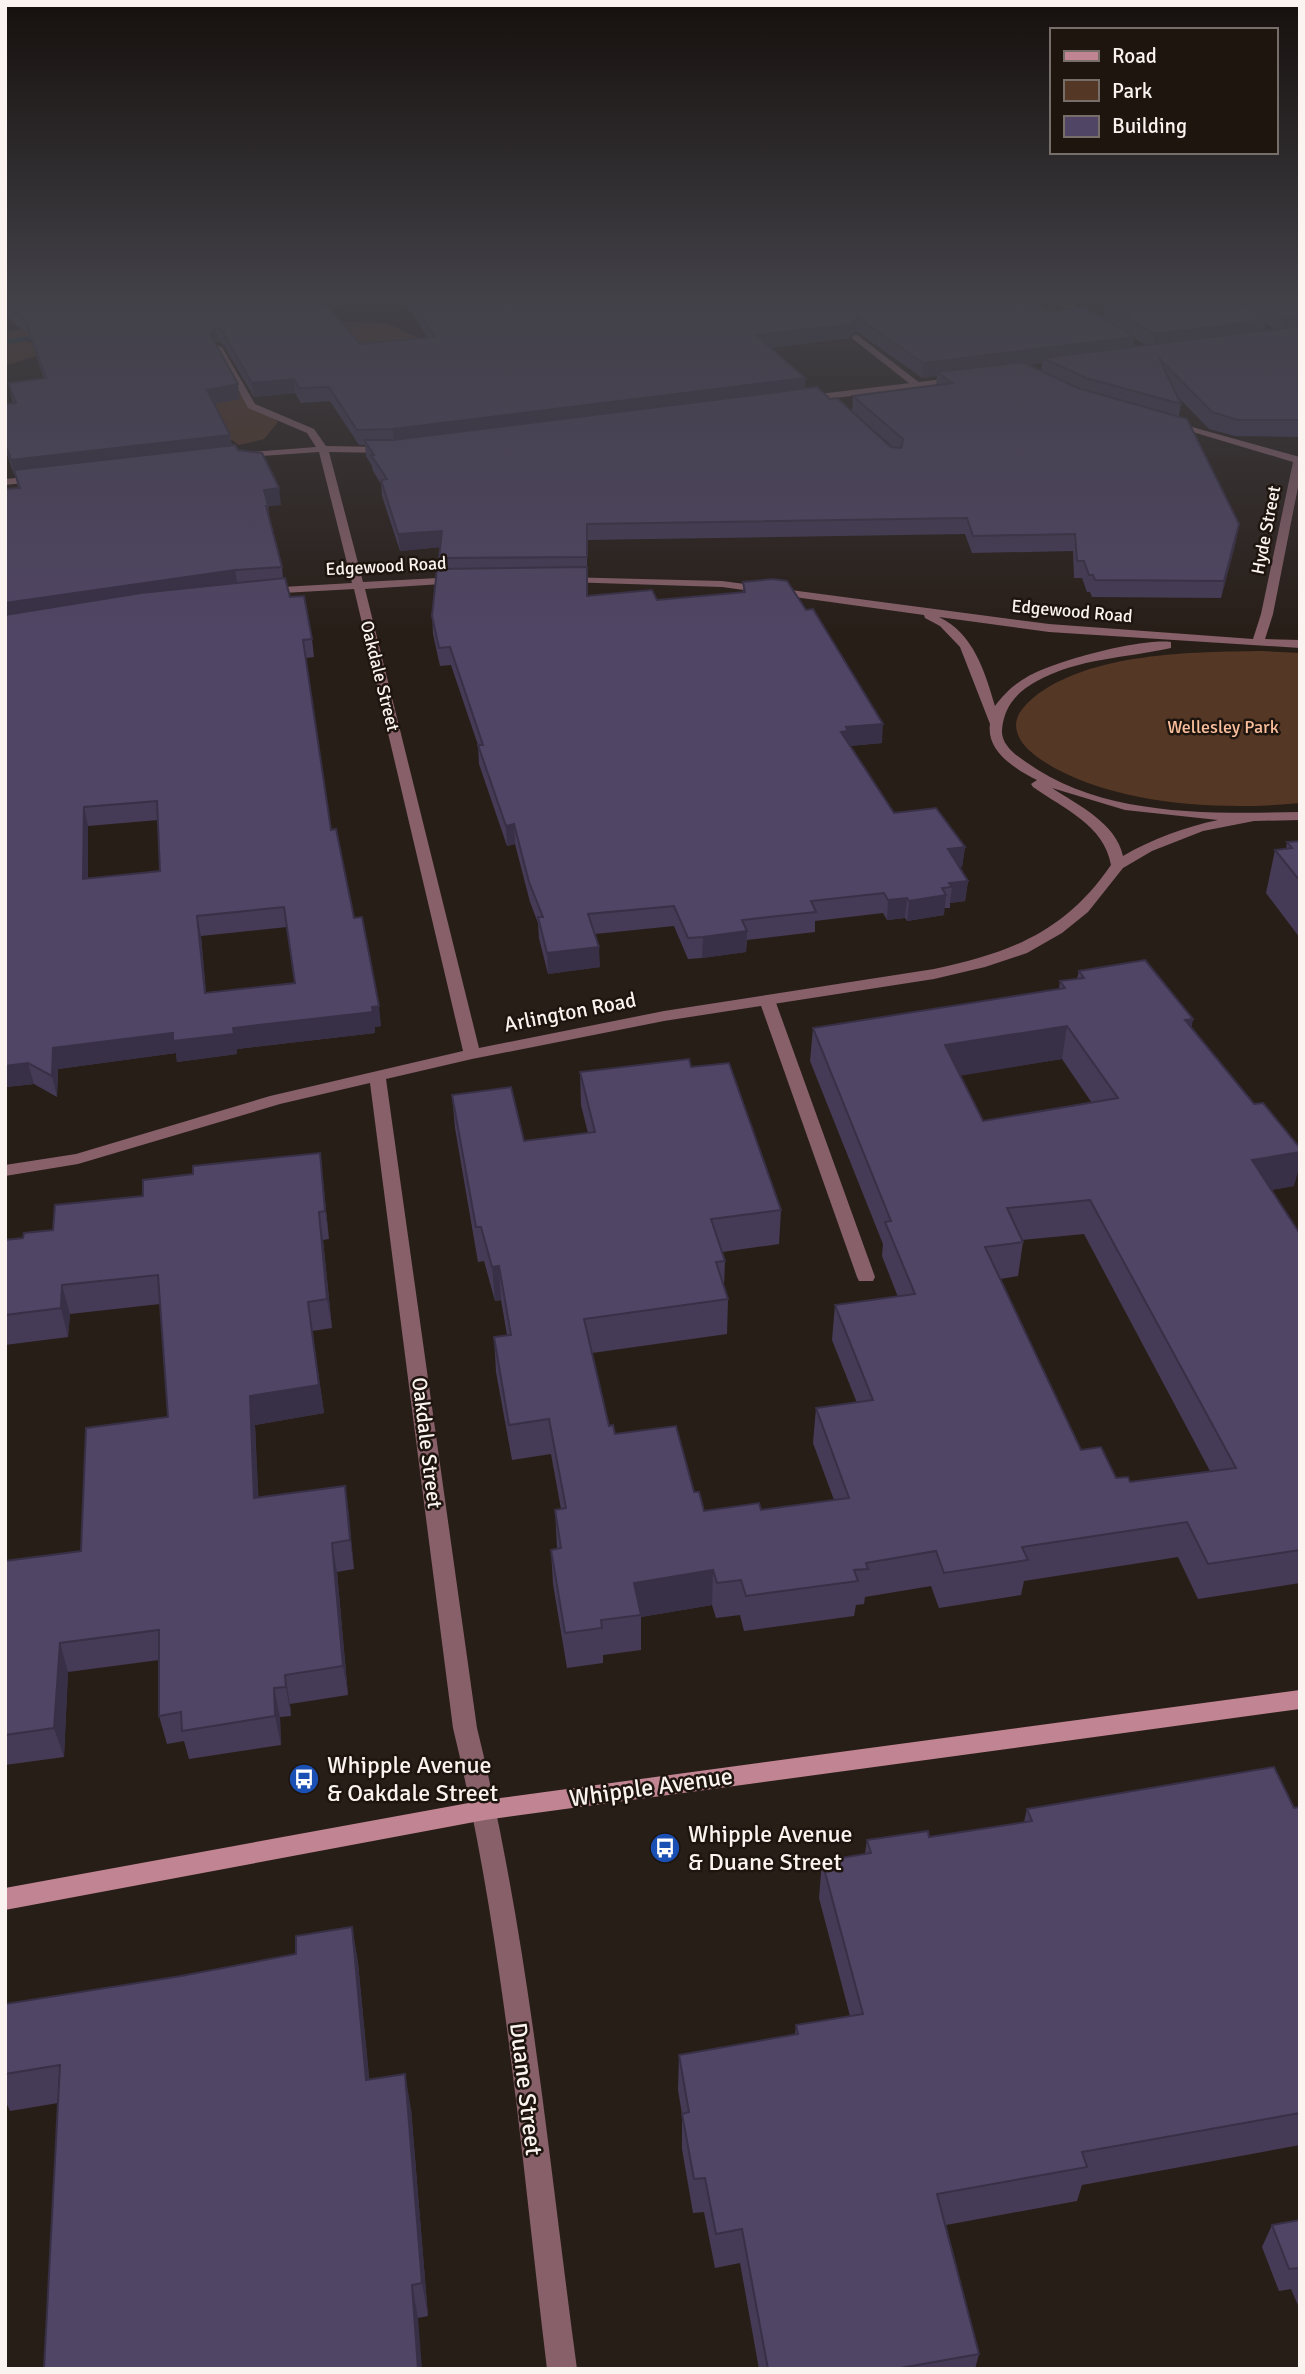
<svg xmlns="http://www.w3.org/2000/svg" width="1305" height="2374" viewBox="0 0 1305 2374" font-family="Signika,sans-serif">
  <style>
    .green { fill: #543725 }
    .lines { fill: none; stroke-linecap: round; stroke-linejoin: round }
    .stream { fill: #0f3b4a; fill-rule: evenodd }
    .service { fill: #876069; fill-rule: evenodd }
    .minor { fill: #876069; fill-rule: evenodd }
    .secondary { fill: #c18492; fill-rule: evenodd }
    .wall { fill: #453b56; fill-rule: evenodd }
    .shaded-wall { fill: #383046 }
    .building { fill: #504564; stroke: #383046; stroke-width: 2; fill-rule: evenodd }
    .labels { text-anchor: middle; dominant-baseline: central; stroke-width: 5; stroke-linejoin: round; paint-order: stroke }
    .far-street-label { font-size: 18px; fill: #fbf3ef; stroke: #1f150f }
    .far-park-label { font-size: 18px; fill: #fabf9c; stroke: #1f150f }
    .street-label { font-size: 21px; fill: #fbf3ef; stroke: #1f150f }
    .near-poi-label { font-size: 24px; fill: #fbf3ef; stroke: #1f150f; text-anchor: start }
    .near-street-label { font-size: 24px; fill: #fbf3ef; stroke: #1f150f }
  </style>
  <rect width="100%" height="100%" fill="#281e18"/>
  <!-- green -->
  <g class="green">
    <polygon points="227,301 343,301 334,307 290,310 207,337 231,386 278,422 264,439 239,445 225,435 212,396 96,329"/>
    <polygon points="87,318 77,325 20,339 54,350 5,366 5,332"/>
    <polygon points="338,321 387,323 418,338 418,356 435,429"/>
    <path d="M1263,651l37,2v150c-80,8 -189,2 -257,-42 -13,-9 -27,-20 -27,-37 1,-11 9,-19 17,-26 56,-46 160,-46 230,-47z"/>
  </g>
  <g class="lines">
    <!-- stream -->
    <g class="stream">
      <polygon points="349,301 396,301 305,308 302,306"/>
      <polygon points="49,333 51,336 5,344 5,340"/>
    </g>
    <!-- service -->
    <g class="service">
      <polygon points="856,334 920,383 920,387 914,387 853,339 852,337"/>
      <polygon points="767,995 775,1000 875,1277 873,1281 859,1281 857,1277 759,1000"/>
    </g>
    <!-- minor -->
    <g class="minor">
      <polygon points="1061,301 1069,301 1096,321 1089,323 1062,306"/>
      <path d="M215,345l7,2 33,57 59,25 12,17 60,1 5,3 -5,3 -57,-1 34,130 94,-5 6,3 -6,3 -92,6 114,459 185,-37 270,-42c76,-16 131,-37 177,-104 -7,-40 -47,-56 -78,-78l-2,-3 6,-4c-22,-11 -51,-29 -47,-56l-30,-77 -20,-21 -15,-8 -1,-3 -202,-28 -156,-5 -6,-3 2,-2 160,4 327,43 204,15 8,-25 32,-152 -127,-38 8,-2 126,35v20l-27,137 -8,25 35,1v8l-251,-16 -110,-15c35,17 46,55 56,89 9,-12 18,-21 32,-29 27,-16 114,-39 144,-35v6c-45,10 -92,10 -134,33 -20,11 -33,25 -35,49 -1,14 13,25 24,32 76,55 184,52 274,50v8l-46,1 -51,10 -51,20 -29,17 -35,44 -26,21 -35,20 -42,14 -51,12 -270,42 -192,38 -86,20 91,649c52,210 71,427 100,641h-30c-26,-214 -43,-431 -94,-641l-83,-645 -90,21 -202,60 -73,12v-11l71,-11 194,-58 193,-45 -109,-462 -89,5 -6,-3 6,-3 87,-5 -33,-131 -87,6v-4l4,-1 80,-6 -9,-14 -59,-25zM1052,788l73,22 93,10c-33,7 -66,19 -95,36 -7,-33 -45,-51 -71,-68z"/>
      <polygon points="960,377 965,380 963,382 803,402 798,399 803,396"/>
      <polygon points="38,476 43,479 42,481 5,485 5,479"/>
    </g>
    <!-- secondary -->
    <polygon class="secondary" points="1300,1690 1300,1709 485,1820 5,1910 5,1888 485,1800"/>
  </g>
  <!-- wall -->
  <g class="wall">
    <path d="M5,301l355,43 67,-7 -23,-36h633l10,11 56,6 2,-14 17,-3h178v136l-65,-1 -26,-7 -32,-33 4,8 -2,12 57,125 -15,57 -129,-1 -2,-5h-3l-5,-14h-8l-1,-27 -101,2 -7,-19 -378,6v56l70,4 86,-8v-10l139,161 -32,3 44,67 71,34 -3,20h-3l9,14 -3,20 -15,2v5h-6v7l-37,6 -2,-3 -18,2 -4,-7 -68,8v11l-68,8 -1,12 -44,6 -14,1 -14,-33 -79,8 5,33 -52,7 -9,-36 -1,-15 -8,-21 -15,-58 -8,2 -28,-82 -1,-19 -27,-80 -11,1 -7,-32 -1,-18 8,-47 -1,-11 1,-11 -40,4 -18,-55 -1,-12 -8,-13 -1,-5 -6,-10 -1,-11h-6l-29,-44 -29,2 -6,-10 -41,4 -30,-51 -6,-5 -3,3 25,55 -26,5 16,31 2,11 6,4 43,55 -13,1 2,17 12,44 1,11 7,19 22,42 2,18 -9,1 26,172 50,196 -6,1v6l-138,16v5l-60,8 -1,-9 -118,16 -1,28 -23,-13 -28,3 12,-599 -3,-13h-1l-9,-27v-44h8l-5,-21 36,-4 -15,-44 -21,-17h-3zM1266,324l10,5 -11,2zM856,331l66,47 15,-2 -1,9 -83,11 -1,15 41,36 -63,-48 -25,-10 -35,-41 80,-10zM1134,338l11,7 -12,2zM1042,363l-1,8 -13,-6zM158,820l2,51 -72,7v-52zM287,927l8,56 -89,10 -5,-57z"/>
    <polygon points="1300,841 1300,938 1266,893 1275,850 1286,849 1287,842"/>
    <path d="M1079,971l114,48 -2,9 103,158 -23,4 29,44v349l-102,16 -20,-42 -154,24 -3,14 -82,13 -8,-22 -66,11 -1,7 -8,1 -2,11 -110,15 -4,-16 -24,3 -4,-13 -71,12v33l-38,5v8l-36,5 -14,-84 -2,-34 6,-2 -2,-38 6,-1 -10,-55 -39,6 -16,-88 -2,-35 13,-2 -6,-35 -6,1 -11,-40 -6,1 -23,-134 -3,-33 72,46 64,-8 -7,-28 -1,-33 111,-5 90,143 -2,34 -57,8 3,9 -1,25 4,13 -1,35 -135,19 17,73 6,8 79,58 10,19 57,-1 73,-10 -21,-57 3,-35 41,-5 -25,-63 3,-35 63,-8 -16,-41 1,-12 -73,-183 3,-33 246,-39 1,-8 17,-2zM1062,1059l30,44 -109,18 -23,-46zM1084,1234l126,237 -80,11 -14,-4 -35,-28 -81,-171 18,-3 5,-34 -1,-2z"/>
    <polygon points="323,1181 329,1239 323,1240 332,1328 312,1331 324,1413 255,1425 258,1498 345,1486 354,1569 337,1572 348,1695 290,1704 291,1716 280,1717 281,1745 189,1759 184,1741 167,1744 159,1716 159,1660 68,1672 64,1757 5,1765 5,1561 81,1551 168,1417 160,1304 70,1314 68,1337 5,1345 5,1240 23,1238 53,1230"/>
    <polygon points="1300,1807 1300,2145 1082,2185 1077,2201 946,2225 979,2354 975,2369 759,2369 740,2263 715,2268 704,2212 693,2213 682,2149 682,2114 678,2090 679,2055 795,2035 796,2025 850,2016 819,1898 822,1861 865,1854 867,1840 929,1837 1024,1822 1027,1809"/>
    <polygon points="352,1927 358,1963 369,2079 411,2109 428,2316 418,2318 58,2103 10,2111 5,2100 5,2004 181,1976 296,1954"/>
    <polygon points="1300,2220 1300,2310 1291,2289 1279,2291 1262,2247 1272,2225"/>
  </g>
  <!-- shaded-wall -->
  <g class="shaded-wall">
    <polygon points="5,304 8,318 5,318"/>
    <polygon points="1300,316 1300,331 1283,333 1286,318"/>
    <polygon points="857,317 856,331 850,338 755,349 756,335"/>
    <polygon points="1267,320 1264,335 1152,349 1154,334"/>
    <polygon points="216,327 218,341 212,348 210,334"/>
    <polygon points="1134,337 1132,351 1043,358 1042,363 942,375 937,372 937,376 922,378 923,363"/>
    <polygon points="805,378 805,393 394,444 393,429"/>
    <polygon points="294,379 295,393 254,397 252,383"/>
    <polygon points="238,384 240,399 209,405 207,390"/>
    <polygon points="230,435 232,451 14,470 15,475 14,475 11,460"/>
    <polygon points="279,488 281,505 266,506 264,490"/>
    <polygon points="1239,524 1236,541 1221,598 1224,581"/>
    <polygon points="442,531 443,547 400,551 398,534"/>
    <polygon points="235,570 238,587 5,621 5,603"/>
    <polygon points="883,724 882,743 847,746 841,732 846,727"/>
    <polygon points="84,807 88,826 88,898 83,879"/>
    <polygon points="514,824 515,844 507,846 506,826"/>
    <polygon points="965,847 962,867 946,869 948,849"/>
    <polygon points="968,881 965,901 950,903 952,887 949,883"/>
    <polygon points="946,895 944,915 907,921 909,901"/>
    <polygon points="907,898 905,918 887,920 888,900"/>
    <polygon points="197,916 201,936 208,1013 205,993"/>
    <polygon points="747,931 746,952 702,958 703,937"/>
    <polygon points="599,947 600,967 548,974 547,953"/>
    <polygon points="379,1006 381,1026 375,1027 375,1033 237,1049 237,1054 177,1062 176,1053 58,1069 57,1097 52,1076 53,1048 173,1033 233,1028"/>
    <polygon points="1193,1019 1186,1052 1185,1020"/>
    <polygon points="1067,1026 1062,1059 941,1079 945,1045"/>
    <polygon points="28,1063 34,1084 6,1087 5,1083 5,1066"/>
    <polygon points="1300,1152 1300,1165 1294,1186 1244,1194 1252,1160"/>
    <polygon points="320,1153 323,1181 329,1239 325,1211"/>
    <polygon points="319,1212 323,1240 332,1328 327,1299"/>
    <polygon points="499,1266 501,1300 495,1301 492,1267"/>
    <polygon points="62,1285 70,1314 68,1337 61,1308"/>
    <polygon points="308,1302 324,1413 255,1425 260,1527 254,1498 250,1396"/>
    <polygon points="345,1486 349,1514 354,1569 350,1540"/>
    <polygon points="332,1543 337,1572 348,1695 343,1666"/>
    <polygon points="713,1570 712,1605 641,1617 634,1583"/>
    <polygon points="60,1643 68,1672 64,1757 54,1728"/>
    <polygon points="285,1675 290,1704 291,1716 286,1687"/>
    <polygon points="274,1688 280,1717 281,1745 275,1716"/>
    <polygon points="352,1927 358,1963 373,2116 366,2080"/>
    <polygon points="405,2074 411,2109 428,2316 422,2283"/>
    <polygon points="412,2285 418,2318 422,2369 418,2369"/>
  </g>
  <!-- building -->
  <g class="building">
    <polygon points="5,301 322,301 360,344 435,337 412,301 1037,301 1047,312 1084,307 1134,337 923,363 857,317 851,324 756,335 805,378 393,429 357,430 329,387 299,388 294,379 252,383 222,331 216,327 210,334 238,384 207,390 230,435 11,460 5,443 5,404 16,403 8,383 46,378 26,321 5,304"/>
    <polygon points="1122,301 1234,301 1267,320 1154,334 1105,304"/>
    <polygon points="1256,301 1300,301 1300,316 1286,318"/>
    <polygon points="1300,326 1300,420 1238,420 1212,412 1159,358 1181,404 1086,378 1043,358"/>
    <polygon points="1022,362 1078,388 1187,419 1239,524 1224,581 1095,580 1093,575 1089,575 1084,561 1077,561 1075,534 973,536 967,518 587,524 587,557 439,558 442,531 398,534 381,480 387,479 371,455 374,455 364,440 393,440 817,387 830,399 837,398 891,447 901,448 903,439 853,396 952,383 937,372"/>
    <polygon points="235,445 238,450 262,453 279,488 264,490 268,506 266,506 282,567 235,570 5,603 5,489 20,488 14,470"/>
    <polygon points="587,567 587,596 652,590 657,600 745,592 743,582 773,579 787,581 806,610 813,609 883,724 846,727 848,731 841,732 894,813 936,808 965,847 948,849 968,881 949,883 952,887 942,888 946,895 909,901 907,898 888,900 884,893 811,901 816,912 742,920 747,931 703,937 688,938 674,906 588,914 599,947 547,953 538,917 543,917 529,882 514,824 506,826 478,745 483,745 450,647 439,648 432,616 437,569"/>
    <path d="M285,578l5,19 14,-1 8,43 -9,1 28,190 5,-1 18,89 8,-1 17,89 -7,1 1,5 -140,16 1,6 -61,7v-8l-120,15 -1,28 -24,-13 -23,3v-451l136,-22zM157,801l3,70 -77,8 1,-72zM284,907l11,76 -90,10 -8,-77z"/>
    <polygon points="1300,841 1300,881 1275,850 1292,848 1287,842"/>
    <path d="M1145,960l48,59 -8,1 69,84 9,-1 37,45v4l-48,8 48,74v316l-92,14 -21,-42 -165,25 6,13 -84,13 -8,-22 -70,12 2,6 -14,1 4,11 -112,15 -5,-16 -24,3 -4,-13 -79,13 7,32 -40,5 1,8 -37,5 -14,-83 10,-2 -6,-38 11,-2 -17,-89 -40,6 -15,-88 17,-2 -12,-69 -7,1 -11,-40h-5l-24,-132 59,-8 13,54 71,-9 -15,-60 109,-13 2,8 38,-4 52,147 -70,9 14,42 -9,1 12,37 -144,20 25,107 4,-1 2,9 61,-8 18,66h5l5,19 55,-8 2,7 88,-12 -33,-90 57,-8 -38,-95 80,-11 -30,-72 6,-1 -78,-193 252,-40 -5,-7 24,-3 -5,-7zM1067,1026l51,72 -135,23 -38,-76zM1090,1200l146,268 -106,14 -2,-5 -12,1 -15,-31 -20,3 -96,-203 38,-5 -16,-34z"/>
    <polygon points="320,1153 325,1211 319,1212 327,1299 308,1302 319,1385 250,1396 254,1498 345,1486 350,1540 332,1543 343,1666 285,1675 286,1687 274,1688 275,1716 182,1731 181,1712 159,1716 159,1630 60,1643 54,1728 5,1735 5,1561 81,1551 86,1428 168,1417 158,1275 62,1285 61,1308 5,1315 5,1240 23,1238 24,1233 53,1230 55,1205 143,1196 143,1180 193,1174 193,1166"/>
    <polygon points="1274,1767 1294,1808 1300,1807 1300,2113 1082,2152 1087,2167 937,2194 979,2354 895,2369 768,2369 742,2229 716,2234 705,2178 694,2179 682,2114 689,2112 679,2055 798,2034 796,2025 863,2014 822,1861 871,1853 867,1840 928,1831 929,1837 1032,1821 1027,1809"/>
    <polygon points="352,1927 366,2080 405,2074 422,2283 412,2285 418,2369 44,2369 60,2065 5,2074 5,2004 181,1976 296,1954 296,1936"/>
    <polygon points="1300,2220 1300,2268 1289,2269 1272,2225"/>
  </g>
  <!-- sky -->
  <linearGradient id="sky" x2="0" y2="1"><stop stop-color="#16100d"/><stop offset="0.47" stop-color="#424148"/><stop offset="1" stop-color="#424148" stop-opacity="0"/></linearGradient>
  <rect width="1305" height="634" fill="url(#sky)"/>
  <!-- icons -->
  <defs>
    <g id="bus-disc" transform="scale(1.575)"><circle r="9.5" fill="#1a4fb4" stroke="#1f150f"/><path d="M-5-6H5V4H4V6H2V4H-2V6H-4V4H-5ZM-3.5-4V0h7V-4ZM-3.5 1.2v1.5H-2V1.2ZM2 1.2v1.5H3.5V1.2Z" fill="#fff"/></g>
  </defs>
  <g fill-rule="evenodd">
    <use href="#bus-disc" x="304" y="1779"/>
    <use href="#bus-disc" x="665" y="1848"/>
  </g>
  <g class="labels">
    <!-- far-street labels -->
    <g class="far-street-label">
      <text transform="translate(1266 530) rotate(-79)">Hyde Street</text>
      <text transform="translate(386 566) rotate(-3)">Edgewood Road</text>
      <text transform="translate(1072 611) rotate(5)">Edgewood Road</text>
      <text transform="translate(380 676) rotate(76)">Oakdale Street</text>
    </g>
    <!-- far-park labels -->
    <g class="far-park-label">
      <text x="1223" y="727">Wellesley Park</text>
    </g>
    <!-- street labels -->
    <g class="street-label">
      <text transform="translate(570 1012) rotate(-11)">Arlington Road</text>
      <text transform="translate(427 1443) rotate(83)">Oakdale Street</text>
    </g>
    <!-- near-poi labels -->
    <g class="near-poi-label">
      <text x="327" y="1765">Whipple Avenue<tspan x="327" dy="28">&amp; Oakdale Street</tspan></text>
      <text x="688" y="1834">Whipple Avenue<tspan x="688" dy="28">&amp; Duane Street</tspan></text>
    </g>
    <!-- near-street labels -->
    <g class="near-street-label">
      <text transform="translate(651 1787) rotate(-8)">Whipple Avenue</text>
      <text transform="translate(526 2089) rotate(83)">Duane Street</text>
    </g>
  </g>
  <!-- border -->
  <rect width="1305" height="2374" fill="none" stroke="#fbf3ef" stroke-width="14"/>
  <!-- legend -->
  <rect x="1050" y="28" width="228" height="126" fill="#1f150f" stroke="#776e69" stroke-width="2"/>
  <rect x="1064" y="51" width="35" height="10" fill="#c18492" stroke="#776e69" stroke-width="2"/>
  <text x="1112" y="63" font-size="21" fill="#fbf3ef">Road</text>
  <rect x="1064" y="80" width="35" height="21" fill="#543725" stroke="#776e69" stroke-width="2"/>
  <text x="1112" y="98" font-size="21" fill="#fbf3ef">Park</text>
  <rect x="1064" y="116" width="35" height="21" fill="#504564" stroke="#776e69" stroke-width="2"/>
  <text x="1112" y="133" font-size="21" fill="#fbf3ef">Building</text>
</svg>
